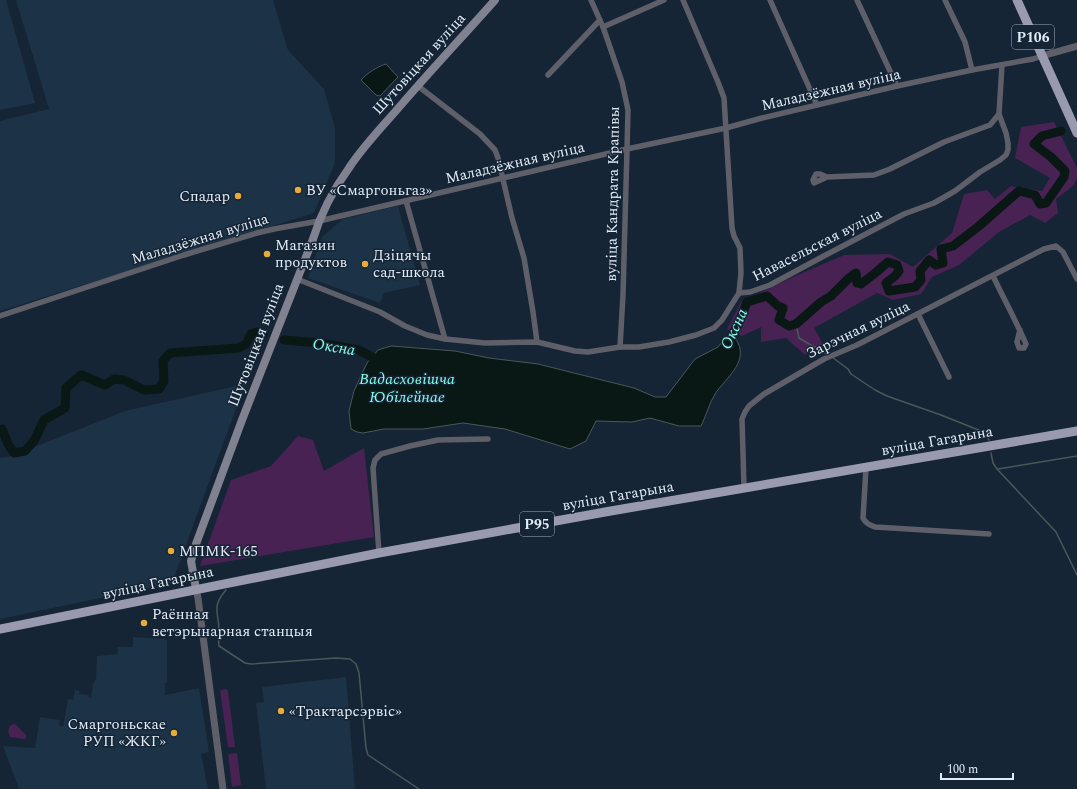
<svg xmlns="http://www.w3.org/2000/svg" width="1077" height="789" viewBox="0 0 1077 789" font-family="Spectral,serif">
  <style>
    .built { fill: #1c3246 }
    .green { fill: #472253 }
    .water { fill: #091815; stroke: #4a5859 }
    .lines { fill: none; stroke-linecap: round; stroke-linejoin: round }
    .stream { stroke: #4a5859; stroke-width: 1.5 }
    .river { stroke: #091815; stroke-width: 9 }
    .minor { stroke: #5f5f69; stroke-width: 5.5 }
    .tertiary { stroke: #5f5f69; stroke-width: 7 }
    .secondary { stroke: #808191; stroke-width: 8 }
    .primary { stroke: #999ab0; stroke-width: 9 }
    .poi-dot { fill: #e9ab38; stroke: #152535; stroke-width: 1.5 }
    .labels { text-anchor: middle; dominant-baseline: central; stroke-width: 3; stroke-linejoin: round; paint-order: stroke }
    .shield { fill: #152535; stroke: #a4b0bd; stroke-width: 1 }
    .shield-label { font-size: 14px; font-weight: bold; fill: #e2ecf7 }
    .street-label { font-size: 15px; fill: #e2ecf7; stroke: #152535 }
    .poi-label { font-size: 15px; fill: #e2ecf7; stroke: #152535; text-anchor: start }
    .water-label { font-size: 16px; font-style: italic; fill: #88fae6; stroke: #152535 }
  </style>
  <rect width="100%" height="100%" fill="#152535"/>
  <!-- built -->
  <g class="built">
    <polygon points="0,0 6,0 35,103 0,110"/>
    <polygon points="16,0 273,0 288,50 324,89 335,128 335,163 314,213 0,311 0,121 49,109"/>
    <polygon points="398,206 420,285 384,293 380,303 308,278 322,237 343,219"/>
    <polygon points="245,384 172,583 0,619 0,458 9,457 125,411"/>
    <polygon points="133,637 165,639 165,640 167,640 167,683 165,683 165,695 199,688 209,752 201,754 208,789 19,789 3,746 35,748 40,717 60,720 59,725 63,727 68,699 73,700 75,690 80,691 79,694 89,695 88,697 91,698 93,684 96,679 97,656 118,654 117,647 133,647"/>
    <polygon points="346,677 355,789 266,789 256,703 264,702 262,687"/>
  </g>
  <!-- green -->
  <g class="green">
    <polygon points="1054,122 1077,168 1077,179 1073,186 1056,199 1058,213 1045,223 1030,215 999,232 959,265 932,277 921,294 893,300 877,293 814,328 823,344 805,355 786,338 761,342 761,327 742,336 727,329 741,302 791,278 844,255 890,254 913,267 952,233 964,194 987,190 995,199 1011,186 1042,191 1050,178 1015,158 1021,127"/>
    <polygon points="298,436 313,440 324,471 364,448 374,537 200,566 231,480 271,466"/>
    <polygon points="226,689 228,691 235,747 228,747 220,690"/>
    <polygon points="13,724 15,724 26,735 26,737 25,739 10,737 8,731 10,726"/>
    <polygon points="237,753 241,785 232,787 228,754"/>
  </g>
  <!-- water -->
  <g class="water">
    <path d="M386,64l12,13 -18,19 -4,-1 -15,-15c7,-7 15,-13 25,-16z"/>
    <path d="M731,333c4,3 5,6 7,10 10,20 -14,37 -23,51 -6,10 -9,22 -14,32h-22l-29,-8 -18,4 -36,-1 -10,20 -16,8 -65,-20 -42,-6 -40,6h-39l-21,4 -6,-1 -6,-3 -2,-18 5,-20 13,-28 11,-13 13,-4 64,5 34,7 49,6 96,24 21,9h11l29,-38 23,-12 10,-12z"/>
  </g>
  <g class="lines">
    <!-- stream -->
    <g class="stream">
      <polyline points="796,324 799,338 828,355"/>
      <polyline points="832,357 848,369 851,374 875,390 887,396 941,415 986,433 989,440"/>
      <polyline points="991,453 993,463 997,469 1056,532 1077,575"/>
      <polyline points="998,469 1077,456"/>
      <path d="M226,590c-15,17 -7,22 -7,41 0,6 -1,10 0,15l26,17 6,1 85,-6 14,1 6,5 3,9 7,75 2,7 51,34"/>
    </g>
    <!-- river -->
    <g class="river">
      <polyline points="284,340 320,343 359,350 383,363"/>
      <polyline points="728,344 740,320 747,302 767,296 778,306 783,308 779,320 789,326 796,324 821,302 831,296 849,278 856,273 857,283 861,284 874,274 888,262 897,265 899,271 895,276 886,283 889,291 915,287 921,280 920,271 929,260 936,265 943,263 941,249 953,246 979,226 1019,191 1035,195 1040,204 1046,203 1064,177 1065,171 1051,157 1034,144 1042,136 1061,131"/>
      <polyline points="0,430 2,429 8,444 14,453 25,451 34,441 44,420 65,408 66,388 81,375 105,385 114,379 124,380 144,390 159,389 164,381 163,361 170,353 238,348 246,344 251,334 257,332 263,334"/>
    </g>
    <!-- minor -->
    <g class="minor">
      <polyline points="591,0 603,27 622,82 628,110 627,149 623,295 620,347"/>
      <polyline points="770,0 817,105"/>
      <polyline points="857,0 897,86"/>
      <polyline points="945,0 965,42 972,70"/>
      <polyline points="603,27 664,0"/>
      <polyline points="548,75 600,20"/>
      <polyline points="418,86 480,134 495,150 498,158 512,218 524,258 533,312 537,342"/>
      <polyline points="827,177 820,174 816,174 813,180 814,183 827,177 874,175 890,169 944,142 990,125 999,114 1002,65"/>
      <polyline points="406,201 445,339 485,343 537,342 575,351 588,352 620,347 639,347 669,342 696,335 714,328 722,320 739,293 741,273 740,248 734,236 732,228 724,98 718,82 683,0"/>
      <path d="M993,276c11,23 23,45 33,68l-2,4h-5l-2,-6 3,-12"/>
      <polyline points="297,279 380,312 405,326 427,335 445,339"/>
      <polyline points="739,293 750,292 770,285 822,257 904,214 934,203 955,191 980,172 1000,160 1006,155 1008,150 1008,143 1006,133 999,114"/>
      <polyline points="918,314 949,377"/>
      <polyline points="0,316 184,255 257,233 274,229 319,221 627,149 726,128 762,118 897,86 972,70 1033,59 1042,56"/>
      <path d="M866,468l-3,50c3,6 7,7 12,9l114,7"/>
      <polyline points="744,487 742,419 745,412 749,406 764,394 824,359 857,345 1044,249 1056,246 1063,252 1077,279"/>
      <polyline points="379,553 373,468 375,460 381,454 410,446 438,440 488,439"/>
    </g>
    <!-- tertiary -->
    <g class="tertiary">
      <polyline points="1042,56 1077,46"/>
      <polyline points="196,589 198,598 223,789"/>
    </g>
    <!-- secondary -->
    <path class="secondary" d="M196,589l-5,-28 5,-17 46,-124 71,-181c8,-26 20,-49 36,-71 15,-23 35,-43 52,-63 31,-36 63,-70 94,-105"/>
    <!-- primary -->
    <g class="primary">
      <polyline points="1017,0 1077,133"/>
      <polyline points="0,629 379,553 605,512 1077,431"/>
    </g>
  </g>
  <!-- markers -->
  <g class="poi-dot">
    <circle cx="298" cy="190" r="4"/>
    <circle cx="238" cy="196" r="4"/>
    <circle cx="267" cy="254" r="4"/>
    <circle cx="365" cy="264" r="4"/>
    <circle cx="171" cy="551" r="4"/>
    <circle cx="144" cy="623" r="4"/>
    <circle cx="281" cy="711" r="4"/>
    <circle cx="174" cy="733" r="4"/>
  </g>
  <g class="labels">
    <!-- shield labels -->
    <g class="shield">
      <rect x="1012" y="25" width="42" height="24" rx="3"/>
      <rect x="520" y="512" width="34" height="24" rx="3"/>
    </g>
    <g class="shield-label">
      <text x="1033" y="37">Р106</text>
      <text x="537" y="524">Р95</text>
    </g>
    <!-- street labels -->
    <g class="street-label">
      <text transform="translate(419 64) rotate(-48)">Шутовіцкая вуліца</text>
      <text transform="translate(831 90) rotate(-13)">Маладзёжная вуліца</text>
      <text transform="translate(515 163) rotate(-13)">Маладзёжная вуліца</text>
      <text transform="translate(613 194) rotate(-89)">вуліца Кандрата Крапівы</text>
      <text transform="translate(200 239) rotate(-17)">Маладзёжная вуліца</text>
      <text transform="translate(817 245) rotate(-27)">Навасельская вуліца</text>
      <text transform="translate(858 330) rotate(-26)">Зарэчная вуліца</text>
      <text transform="translate(256 345) rotate(-69)">Шутовіцкая вуліца</text>
      <text transform="translate(937 441) rotate(-10)">вуліца Гагарына</text>
      <text transform="translate(618 496) rotate(-10)">вуліца Гагарына</text>
      <text transform="translate(158 583) rotate(-12)">вуліца Гагарына</text>
    </g>
    <!-- poi labels -->
    <g class="poi-label">
      <text x="306" y="190">ВУ «Смаргоньгаз»</text>
      <text x="230" y="196" text-anchor="end">Спадар</text>
      <text x="275" y="245">Магазин<tspan x="275" dy="17">продуктов</tspan></text>
      <text x="373" y="255">Дзіцячы<tspan x="373" dy="17">сад-школа</tspan></text>
      <text x="179" y="551">МПМК-165</text>
      <text x="152" y="614">Раённая<tspan x="152" dy="17">ветэрынарная станцыя</tspan></text>
      <text x="289" y="711">«Трактарсэрвіс»</text>
      <text x="166" y="724" text-anchor="end">Смаргоньскае<tspan x="166" dy="17">РУП «ЖКГ»</tspan></text>
    </g>
    <!-- water labels -->
    <g class="water-label">
      <text transform="translate(734 329) rotate(-65)">Оксна</text>
      <text transform="translate(334 347) rotate(9)">Оксна</text>
      <text x="407" y="379">Вадасховішча<tspan x="407" dy="18">Юбілейнае</tspan></text>
    </g>
  </g>
  <!-- scale -->
  <path d="M941 773v6h72v-6" fill="none" stroke="#e2ecf7" stroke-width="2"/>
  <text x="947" y="773" font-size="12" fill="#e2ecf7" stroke="#152535" stroke-width="3" paint-order="stroke">100 m</text>
</svg>
